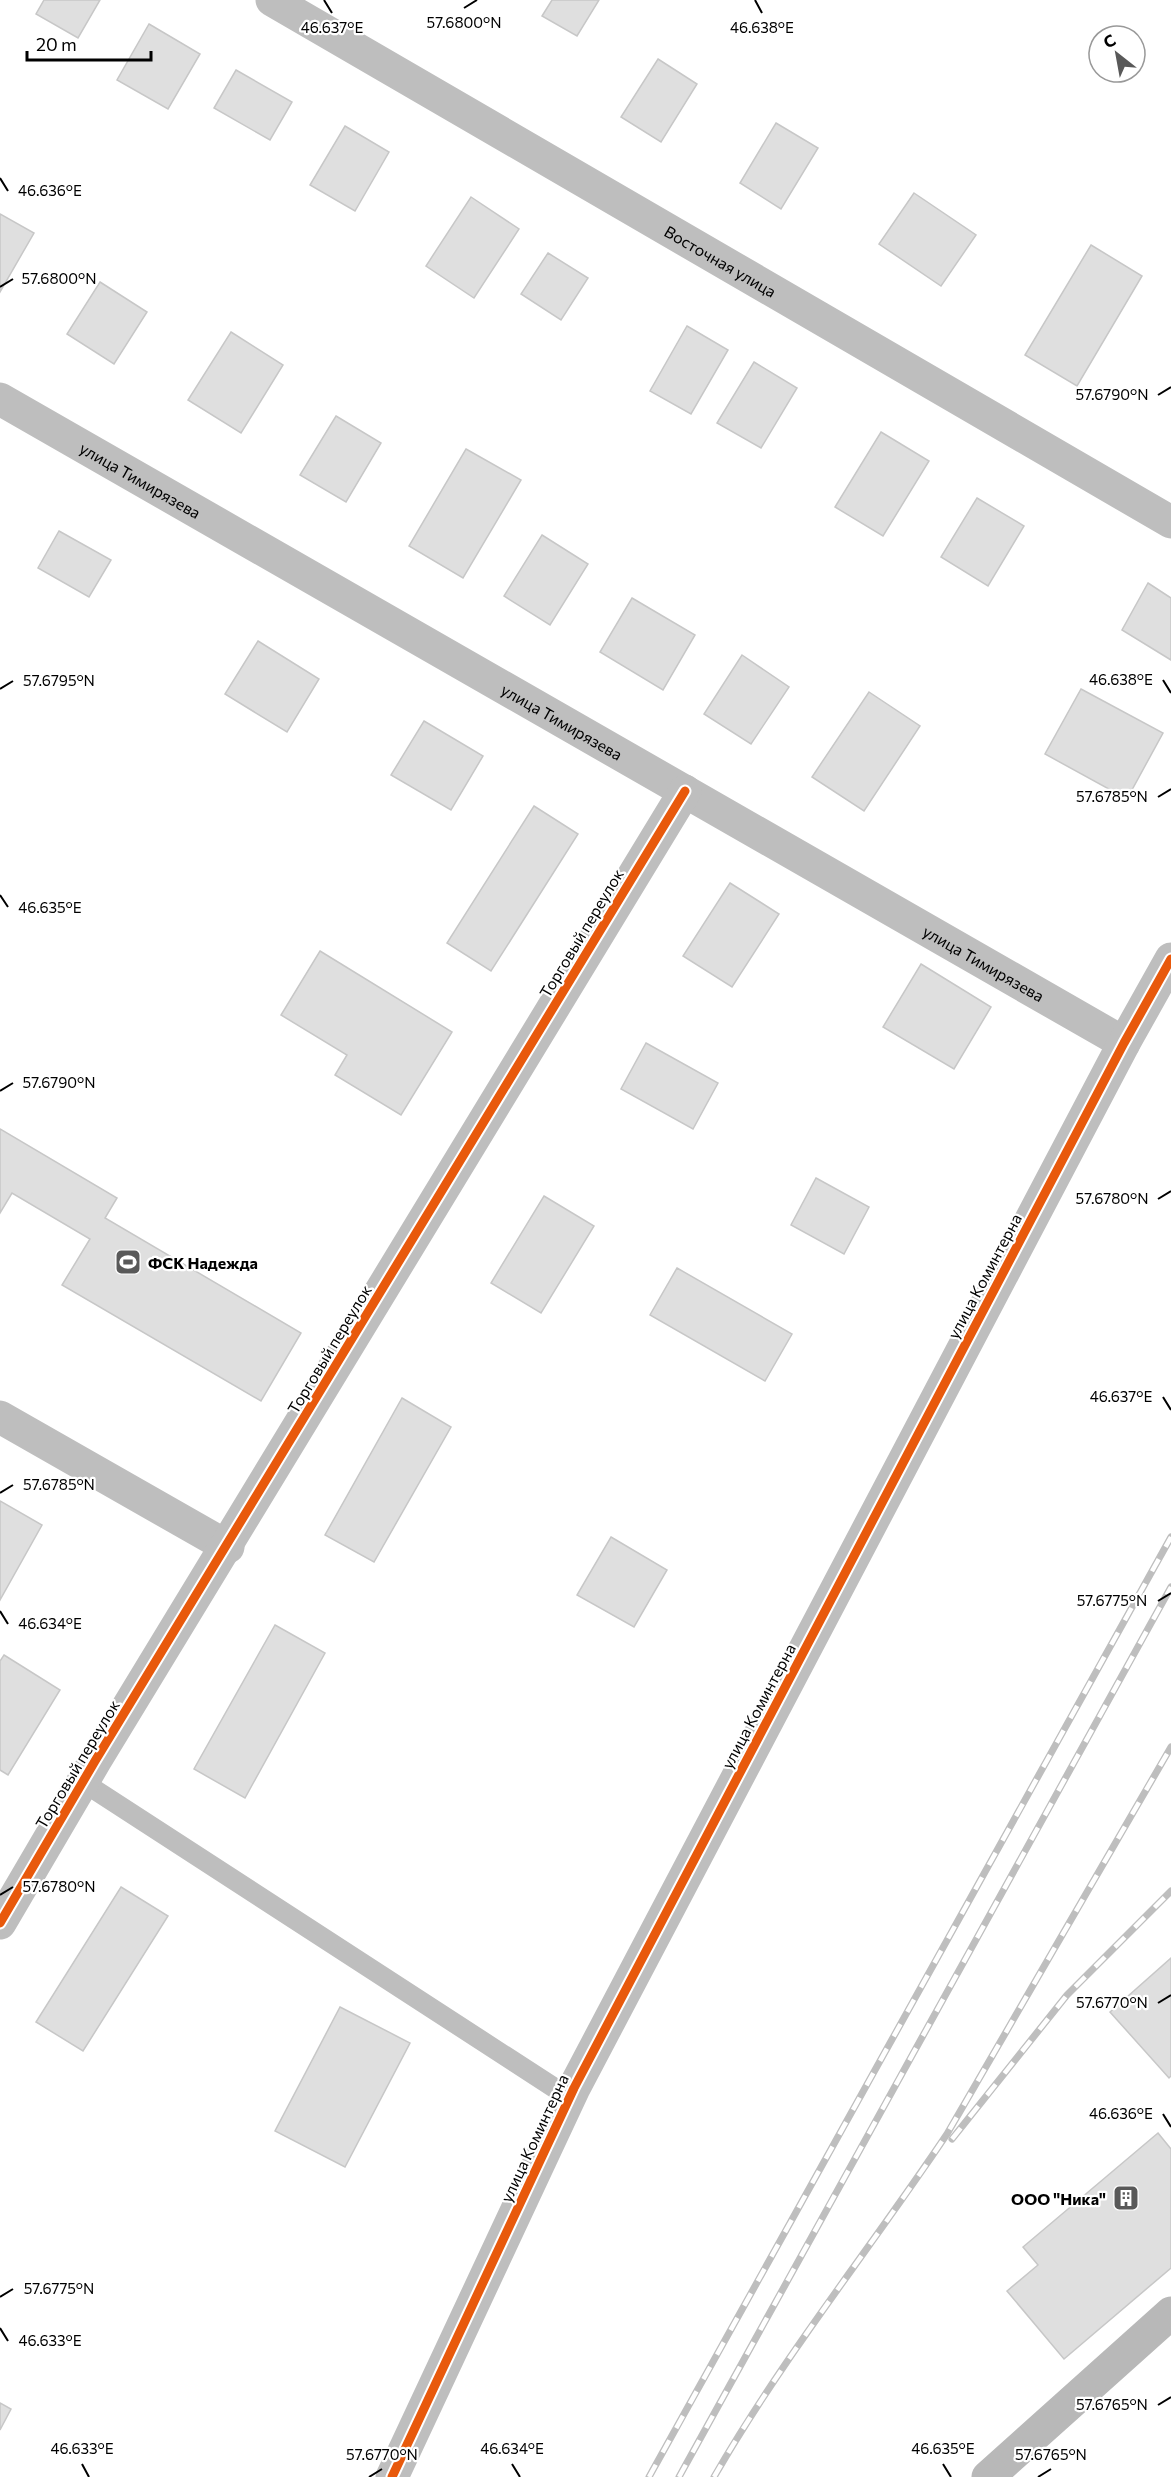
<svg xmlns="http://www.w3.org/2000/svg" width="1171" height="2477" viewBox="0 0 1171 2477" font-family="Commissioner,sans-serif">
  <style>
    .building { fill: #dfdfdf; stroke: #c7c7c7; stroke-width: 1.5 }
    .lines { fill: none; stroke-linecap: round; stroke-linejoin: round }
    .lane { stroke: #bebebe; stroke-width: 20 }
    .street { stroke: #bebebe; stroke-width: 33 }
    .secondary { stroke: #b8b8b8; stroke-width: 33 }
    .rail-casing { stroke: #bebebe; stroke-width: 7 }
    .rail { stroke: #fff; stroke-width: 4.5; stroke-dasharray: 14; stroke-linecap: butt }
    .cycleway-casing { stroke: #fff; stroke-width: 13 }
    .cycleway { stroke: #e8590c; stroke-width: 9 }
    .ticks { fill: none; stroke: #000; stroke-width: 2 }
    .labels { text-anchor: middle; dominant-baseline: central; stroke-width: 4.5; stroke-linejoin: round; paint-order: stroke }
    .street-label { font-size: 16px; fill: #000; stroke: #fff }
    .poi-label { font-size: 16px; font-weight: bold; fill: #000; stroke: #fff; text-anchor: start }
    .ticks-label { font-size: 15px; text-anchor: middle; fill: #000; stroke: #fff; stroke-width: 4.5; stroke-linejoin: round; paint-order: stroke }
  </style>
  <rect width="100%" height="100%" fill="#fff"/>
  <!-- building -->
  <g class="building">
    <polygon points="44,0 100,0 78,38 36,14"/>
    <polygon points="552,0 599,0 577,36 542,16"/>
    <polygon points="149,24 200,54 168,109 117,80"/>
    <polygon points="658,59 697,84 661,142 621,117"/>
    <polygon points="236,70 292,102 270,140 214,108"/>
    <polygon points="776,123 818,148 781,209 740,183"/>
    <polygon points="345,126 389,152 355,211 310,185"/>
    <polygon points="914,193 976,235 941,286 879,244"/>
    <polygon points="471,197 519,229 474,298 426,266"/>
    <polygon points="0,214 34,233 0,292"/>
    <polygon points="1091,245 1142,276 1077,386 1025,355"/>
    <polygon points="548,253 588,278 561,320 521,294"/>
    <polygon points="100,282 147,312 114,364 67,334"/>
    <polygon points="687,326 728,350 691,414 650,391"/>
    <polygon points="231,332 283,365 241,433 188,400"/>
    <polygon points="754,362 797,388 761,448 717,423"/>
    <polygon points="336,416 381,443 346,502 300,475"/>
    <polygon points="881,432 929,461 883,536 835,507"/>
    <polygon points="466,449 521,480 463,578 409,546"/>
    <polygon points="977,498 1024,526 988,586 941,557"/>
    <polygon points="59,531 111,560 89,597 38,568"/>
    <polygon points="542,535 588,564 550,625 504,596"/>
    <polygon points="1148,583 1171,598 1171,660 1122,630"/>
    <polygon points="632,598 695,635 663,690 600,652"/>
    <polygon points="258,641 319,679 287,732 225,694"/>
    <polygon points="742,655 789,687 751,744 704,714"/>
    <polygon points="1081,689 1163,733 1127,799 1045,754"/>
    <polygon points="869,692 920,726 864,811 812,777"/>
    <polygon points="424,721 483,756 451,810 391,775"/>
    <polygon points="534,806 578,834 491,971 447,943"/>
    <polygon points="730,883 779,914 732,987 683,956"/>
    <polygon points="320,951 452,1032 401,1115 335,1075 347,1055 281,1015"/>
    <polygon points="921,964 991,1007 954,1069 883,1027"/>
    <polygon points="646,1043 718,1083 693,1129 621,1089"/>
    <polygon points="0,1129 117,1198 105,1218 301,1333 261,1401 62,1285 90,1239 12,1193 0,1213"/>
    <polygon points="816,1178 869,1207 844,1254 791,1225"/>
    <polygon points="544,1196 594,1226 541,1313 491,1283"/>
    <polygon points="677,1268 792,1334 765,1381 650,1315"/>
    <polygon points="402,1398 451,1427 374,1562 325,1535"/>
    <polygon points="0,1501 42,1525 0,1600"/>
    <polygon points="611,1537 667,1570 634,1627 577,1595"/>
    <polygon points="275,1625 325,1653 245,1798 194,1769"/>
    <polygon points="4,1655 60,1690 8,1775 0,1770 0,1661"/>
    <polygon points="121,1887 168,1916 83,2051 36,2022"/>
    <polygon points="1171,1958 1171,2076 1169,2078 1110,2012"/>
    <polygon points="340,2007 410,2043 345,2167 275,2131"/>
    <polygon points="1158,2133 1171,2149 1171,2268 1064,2359 1007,2291 1038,2265 1023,2247"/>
    <polygon points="0,2403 11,2409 0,2430"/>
  </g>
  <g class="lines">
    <!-- lane -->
    <polyline class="lane" points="83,1782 570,2098"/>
    <!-- street -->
    <g class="street">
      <path id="s1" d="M272,0l899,522"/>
      <path id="s2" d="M0,399l1124,644"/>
      <polyline points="0,1417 228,1547"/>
      <polyline points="0,1923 95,1761 685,791"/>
      <polyline points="392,2477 574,2088 1124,1043 1171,959"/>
    </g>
    <!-- secondary -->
    <polyline class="secondary" points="988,2477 1171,2313"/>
    <!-- rail casing -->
    <g class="rail-casing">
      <g id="rail">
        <polyline points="952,2139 1067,1995 1171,1891"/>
        <polyline points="649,2477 1171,1537"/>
        <polyline points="679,2477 1171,1587"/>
        <path d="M714,2477c69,-120 156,-228 233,-343l224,-387"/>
      </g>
    </g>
    <!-- rail -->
    <use href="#rail" class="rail"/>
    <!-- cycleway casing -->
    <g class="cycleway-casing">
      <g id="cycleway">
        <polyline points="0,1923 95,1761 685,791"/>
        <polyline points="392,2477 574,2088 1124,1043 1171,959"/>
      </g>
    </g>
    <!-- cycleway -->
    <use href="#cycleway" class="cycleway"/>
  </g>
  <!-- ticks -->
  <path class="ticks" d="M324,0l8,13M755,0l7,13M464,8l13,-8M0,178l8,13M0,287l13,-8M1158,395l13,-8M1163,680l8,13M0,689l13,-8M1158,797l13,-8M0,895l8,12M0,1091l13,-8M1158,1199l13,-8M1163,1397l8,13M0,1493l13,-8M1158,1601l13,-8M0,1611l8,13M0,1895l13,-8M1158,2003l13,-8M1163,2114l8,13M0,2297l13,-8M0,2328l8,13M1158,2405l13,-8M82,2464l7,13M512,2464l8,13M943,2464l8,13M369,2477l13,-8M1038,2477l13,-8"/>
  <!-- icons -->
  <defs>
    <g id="stadium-square" transform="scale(1.35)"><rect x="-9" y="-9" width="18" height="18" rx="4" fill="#595959" stroke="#fff"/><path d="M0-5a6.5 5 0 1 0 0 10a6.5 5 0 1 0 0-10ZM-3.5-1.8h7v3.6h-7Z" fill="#fff"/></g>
    <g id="building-square" transform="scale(1.35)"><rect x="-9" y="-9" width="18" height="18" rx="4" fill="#595959" stroke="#fff"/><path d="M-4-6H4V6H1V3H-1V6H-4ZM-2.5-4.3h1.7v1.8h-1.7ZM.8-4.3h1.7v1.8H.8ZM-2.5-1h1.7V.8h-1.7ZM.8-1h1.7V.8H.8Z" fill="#fff"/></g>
  </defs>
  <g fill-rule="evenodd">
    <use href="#stadium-square" x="128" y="1262"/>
    <use href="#building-square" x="1126" y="2198"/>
  </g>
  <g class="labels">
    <!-- street labels -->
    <g class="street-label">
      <text stroke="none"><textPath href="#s1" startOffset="519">Восточная улица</textPath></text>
      <text stroke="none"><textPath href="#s2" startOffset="162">улица Тимирязева</textPath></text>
      <text stroke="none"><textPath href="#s2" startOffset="648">улица Тимирязева</textPath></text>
      <text transform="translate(581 933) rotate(-59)">Торговый переулок</text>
      <text stroke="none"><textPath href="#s2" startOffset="1134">улица Тимирязева</textPath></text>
      <text transform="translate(984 1276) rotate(-62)">улица Коминтерна</text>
      <text transform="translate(329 1349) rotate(-59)">Торговый переулок</text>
      <text transform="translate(758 1706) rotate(-62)">улица Коминтерна</text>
      <text transform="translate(77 1764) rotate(-59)">Торговый переулок</text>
      <text transform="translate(534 2138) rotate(-65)">улица Коминтерна</text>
    </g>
    <!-- poi labels -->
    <g class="poi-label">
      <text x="148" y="1262">ФСК Надежда</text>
      <text x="1106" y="2198" text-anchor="end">ООО "Ника"</text>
    </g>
  </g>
  <g class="ticks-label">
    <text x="464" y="28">57.6800°N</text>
    <text x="332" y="33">46.637°E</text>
    <text x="762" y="33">46.638°E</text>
    <text x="50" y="196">46.636°E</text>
    <text x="59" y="284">57.6800°N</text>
    <text x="1112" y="400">57.6790°N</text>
    <text x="1121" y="685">46.638°E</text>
    <text x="59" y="686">57.6795°N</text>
    <text x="1112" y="802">57.6785°N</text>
    <text x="50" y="913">46.635°E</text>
    <text x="59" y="1088">57.6790°N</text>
    <text x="1112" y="1204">57.6780°N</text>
    <text x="1121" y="1402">46.637°E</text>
    <text x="59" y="1490">57.6785°N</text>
    <text x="1112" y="1606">57.6775°N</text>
    <text x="50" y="1629">46.634°E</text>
    <text x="59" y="1892">57.6780°N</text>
    <text x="1112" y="2008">57.6770°N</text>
    <text x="1121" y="2119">46.636°E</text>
    <text x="59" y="2294">57.6775°N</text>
    <text x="50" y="2346">46.633°E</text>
    <text x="1112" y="2410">57.6765°N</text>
    <text x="82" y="2454">46.633°E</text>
    <text x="512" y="2454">46.634°E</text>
    <text x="943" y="2454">46.635°E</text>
    <text x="382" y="2460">57.6770°N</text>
    <text x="1051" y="2460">57.6765°N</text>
  </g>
  <!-- north arrow -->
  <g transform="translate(1117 54) rotate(329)"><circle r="28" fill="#ffffff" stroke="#999999" stroke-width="1.5"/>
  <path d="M0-4.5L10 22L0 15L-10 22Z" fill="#595959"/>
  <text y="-9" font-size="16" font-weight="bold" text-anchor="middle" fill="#000000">С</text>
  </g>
  <!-- scale -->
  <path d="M27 51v9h124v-9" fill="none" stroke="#000000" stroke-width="3"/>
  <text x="36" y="51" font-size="18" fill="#000000" stroke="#ffffff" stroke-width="4.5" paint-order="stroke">20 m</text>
</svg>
